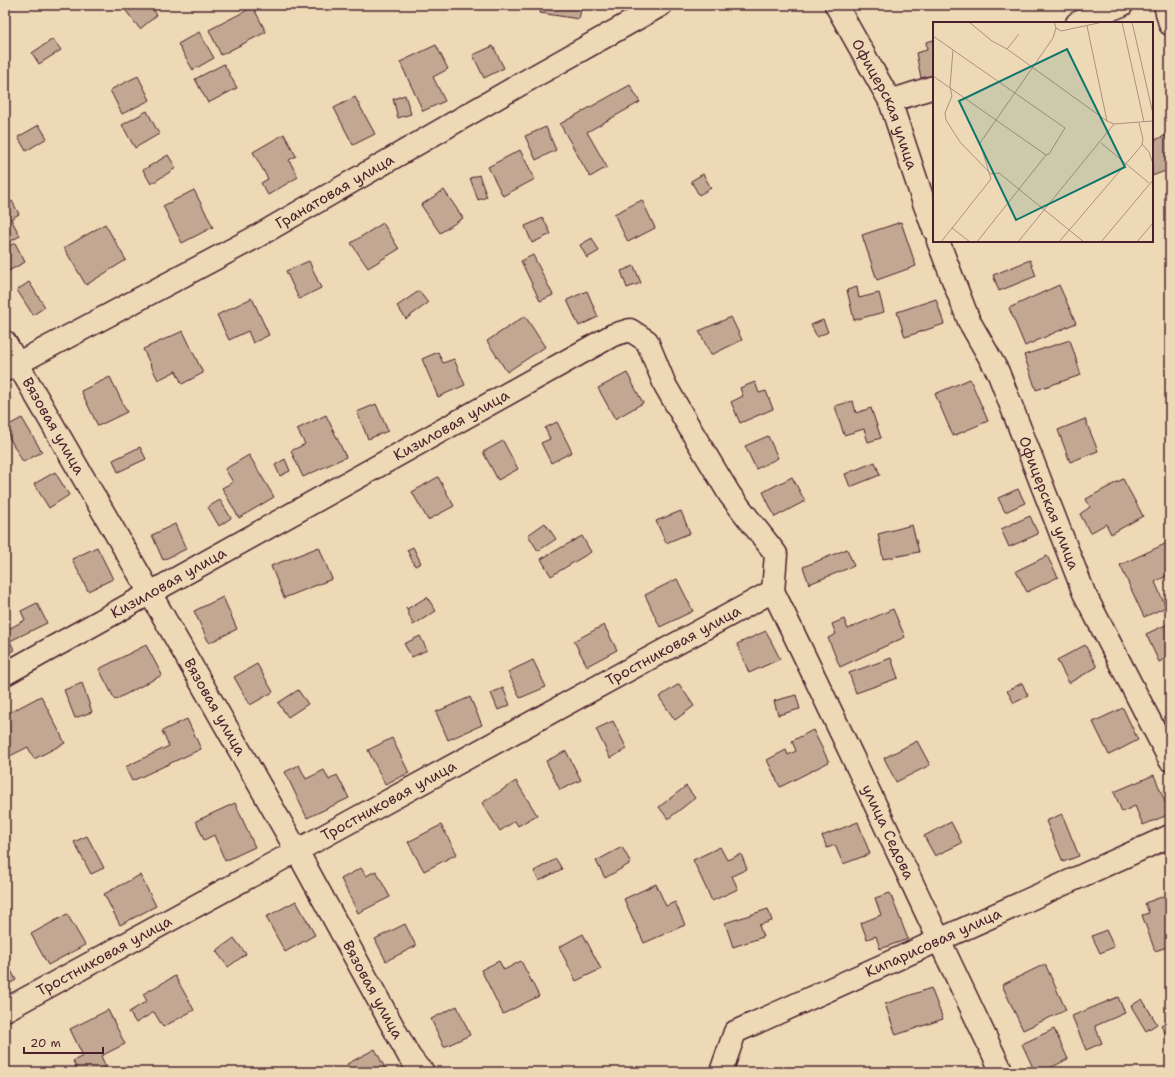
<svg xmlns="http://www.w3.org/2000/svg" width="1175" height="1077" viewBox="0 0 1175 1077" font-family="'Shantell Sans',sans-serif">
  <style>
    .building { fill: #c2a892; stroke: #4a1f2b }
    .lines { fill: none; stroke-linecap: round; stroke-linejoin: round }
    .minor-casing { stroke: #4a1f2b; stroke-width: 25 }
    .minor { stroke: #eed9b7; stroke-width: 22 }
    .labels { text-anchor: middle; dominant-baseline: central; stroke-width: 4; stroke-linejoin: round; paint-order: stroke }
    .street-label { font-size: 15px; fill: #4a1f2b; stroke: #eed9b7 }
    .inset-road { fill: none; stroke: #ac8f7f; stroke-width: 1 }
    .view { fill: #0f766e; fill-opacity: 0.15; stroke: #0f766e; stroke-width: 2 }
    .inset-edge { fill: none; stroke: #4a1f2b; stroke-width: 2 }
  </style>
  <rect width="100%" height="100%" fill="#eed9b7"/>
  <filter id="ink" filterUnits="userSpaceOnUse"><feTurbulence type="fractalNoise" baseFrequency=".025" numOctaves="2"/><feDisplacementMap in="SourceGraphic" scale="8" xChannelSelector="R" yChannelSelector="G"/><feConvolveMatrix kernelMatrix="1 2 1 2 8 2 1 2 1" color-interpolation-filters="sRGB"/></filter>
  <g filter="url(#ink)">
    <!-- building -->
    <g class="building">
      <polygon points="125,5 150,5 157,15 140,29 123,7"/>
      <polygon points="542,5 582,5 579,19 540,13"/>
      <polygon points="253,7 266,32 221,55 209,30"/>
      <polygon points="199,32 214,58 193,70 178,44"/>
      <polygon points="53,39 61,50 39,64 32,53"/>
      <polygon points="934,40 934,75 921,78 916,53 927,50 926,42"/>
      <polygon points="436,45 448,69 433,77 445,101 423,111 400,62"/>
      <polygon points="493,46 504,68 484,78 473,55"/>
      <polygon points="224,64 237,88 208,103 195,79"/>
      <polygon points="138,76 150,100 122,114 110,90"/>
      <polygon points="630,85 640,102 587,132 607,167 590,177 560,124"/>
      <polygon points="405,95 411,114 398,118 393,99"/>
      <polygon points="355,97 375,134 353,145 334,108"/>
      <polygon points="147,111 159,134 135,148 122,125"/>
      <polygon points="39,125 47,138 26,151 18,137"/>
      <polygon points="546,127 556,150 536,160 525,136"/>
      <polygon points="284,134 296,156 289,160 298,177 268,195 261,183 268,179 253,152"/>
      <polygon points="1170,134 1170,162 1165,163 1168,170 1152,176 1152,141"/>
      <polygon points="520,150 535,179 503,196 488,167"/>
      <polygon points="168,155 176,168 151,184 143,170"/>
      <polygon points="703,174 711,188 699,195 691,181"/>
      <polygon points="479,175 487,197 478,200 470,178"/>
      <polygon points="194,190 213,227 182,243 163,206"/>
      <polygon points="444,190 463,218 440,233 421,205"/>
      <polygon points="642,200 655,228 628,242 614,214"/>
      <polygon points="12,201 19,214 11,219 20,236 5,244 5,204"/>
      <polygon points="543,218 551,234 532,243 525,226"/>
      <polygon points="901,222 916,266 877,280 862,235"/>
      <polygon points="383,223 399,249 368,268 351,243"/>
      <polygon points="105,224 126,260 86,285 64,248"/>
      <polygon points="592,238 599,251 587,258 580,245"/>
      <polygon points="15,243 25,262 5,273 5,248"/>
      <polygon points="533,255 553,295 540,301 521,261"/>
      <polygon points="1030,260 1036,276 999,291 993,275"/>
      <polygon points="309,261 321,288 299,299 286,271"/>
      <polygon points="634,266 641,283 627,288 621,271"/>
      <polygon points="29,282 45,307 33,315 17,290"/>
      <polygon points="1059,285 1076,323 1025,346 1009,308"/>
      <polygon points="857,287 859,298 879,293 884,312 854,320 847,290"/>
      <polygon points="419,291 428,303 406,319 397,306"/>
      <polygon points="587,291 598,317 579,326 567,300"/>
      <polygon points="252,298 269,335 253,343 248,331 229,340 217,315"/>
      <polygon points="936,299 944,324 905,337 897,312"/>
      <polygon points="525,316 545,347 507,372 487,341"/>
      <polygon points="731,317 742,340 711,355 699,331"/>
      <polygon points="823,320 828,332 817,337 811,325"/>
      <polygon points="183,331 203,373 182,384 176,371 158,380 143,349"/>
      <polygon points="1070,340 1081,375 1036,390 1024,355"/>
      <polygon points="438,352 443,363 454,359 465,385 438,397 422,359"/>
      <polygon points="627,373 643,403 615,419 598,388"/>
      <polygon points="110,377 127,412 98,426 81,391"/>
      <polygon points="970,379 988,421 953,436 935,394"/>
      <polygon points="755,382 759,393 766,391 773,409 740,423 731,402 743,396 740,388"/>
      <polygon points="853,401 856,413 871,408 881,438 868,442 864,429 844,435 835,406"/>
      <polygon points="376,404 388,431 368,439 357,412"/>
      <polygon points="326,415 346,457 303,477 291,451 305,444 297,429"/>
      <polygon points="22,418 42,452 23,462 5,430 5,427"/>
      <polygon points="1085,419 1098,451 1070,462 1058,430"/>
      <polygon points="557,422 572,452 551,463 541,443 550,439 545,428"/>
      <polygon points="768,436 778,458 756,469 745,446"/>
      <polygon points="503,441 518,469 498,480 483,452"/>
      <polygon points="140,447 146,459 118,472 113,460"/>
      <polygon points="249,455 274,497 239,518 222,488 233,482 225,469"/>
      <polygon points="285,459 290,471 280,476 275,465"/>
      <polygon points="875,462 880,475 850,487 845,474"/>
      <polygon points="55,472 69,495 49,508 34,484"/>
      <polygon points="438,477 454,506 428,520 412,492"/>
      <polygon points="792,477 805,501 775,517 763,492"/>
      <polygon points="1123,479 1143,516 1111,534 1106,524 1090,533 1080,514 1090,507 1086,499"/>
      <polygon points="1018,489 1025,503 1005,512 998,498"/>
      <polygon points="220,500 231,518 219,526 208,507"/>
      <polygon points="681,511 690,533 666,543 656,521"/>
      <polygon points="1030,516 1038,534 1009,547 1001,529"/>
      <polygon points="545,523 556,539 538,551 528,535"/>
      <polygon points="175,524 186,549 163,560 152,535"/>
      <polygon points="912,525 919,552 883,559 878,534"/>
      <polygon points="582,536 591,552 551,576 541,559"/>
      <polygon points="1167,543 1170,550 1170,574 1155,582 1166,607 1144,617 1120,565"/>
      <polygon points="97,547 113,579 88,591 72,559"/>
      <polygon points="319,547 332,579 284,598 271,566"/>
      <polygon points="413,547 421,563 415,566 407,550"/>
      <polygon points="847,549 854,566 809,584 803,567"/>
      <polygon points="1047,556 1058,577 1027,592 1016,571"/>
      <polygon points="677,579 693,611 660,627 645,595"/>
      <polygon points="223,597 237,629 209,643 194,611"/>
      <polygon points="427,597 436,611 413,625 406,607 407,609"/>
      <polygon points="37,603 47,623 10,641 14,650 5,655 5,631 25,620 21,611"/>
      <polygon points="893,609 905,637 840,667 828,638 836,634 832,624 844,619 848,629"/>
      <polygon points="1170,623 1170,656 1159,662 1146,634"/>
      <polygon points="604,625 617,650 587,666 574,641"/>
      <polygon points="766,631 780,659 749,673 737,644"/>
      <polygon points="420,636 427,650 412,657 404,644"/>
      <polygon points="146,645 162,675 115,700 99,669"/>
      <polygon points="1085,645 1097,667 1069,683 1057,660"/>
      <polygon points="891,658 898,678 856,693 849,673"/>
      <polygon points="533,660 546,687 520,698 508,672"/>
      <polygon points="257,664 273,692 250,705 234,677"/>
      <polygon points="82,683 92,712 75,718 64,690"/>
      <polygon points="1022,683 1028,696 1014,703 1007,691"/>
      <polygon points="679,684 694,706 675,720 659,697"/>
      <polygon points="503,688 510,705 498,710 491,693"/>
      <polygon points="298,690 308,704 288,717 278,703"/>
      <polygon points="796,695 800,709 778,715 774,701"/>
      <polygon points="41,696 65,743 34,759 28,747 6,758 5,756 5,715"/>
      <polygon points="470,697 482,725 448,740 436,712"/>
      <polygon points="1123,708 1138,740 1109,755 1093,722"/>
      <polygon points="187,719 201,749 132,781 125,767 169,746 162,731"/>
      <polygon points="613,721 627,749 610,758 596,729"/>
      <polygon points="813,730 829,762 780,787 767,760 786,750 788,755 796,751 792,741"/>
      <polygon points="392,738 409,773 385,784 368,750"/>
      <polygon points="917,741 930,765 896,782 884,758"/>
      <polygon points="566,751 581,780 560,790 546,761"/>
      <polygon points="299,765 306,779 324,770 329,780 337,775 349,798 307,818 285,772"/>
      <polygon points="1154,775 1170,814 1143,825 1135,806 1122,812 1114,792"/>
      <polygon points="516,781 537,815 518,826 515,821 500,831 482,803"/>
      <polygon points="686,786 695,798 668,819 659,807"/>
      <polygon points="235,803 255,847 225,861 214,835 204,840 196,821"/>
      <polygon points="1062,814 1079,856 1063,862 1046,821"/>
      <polygon points="858,822 870,854 843,864 835,845 827,848 822,836"/>
      <polygon points="951,822 962,843 935,856 924,836"/>
      <polygon points="441,825 457,854 424,871 408,842"/>
      <polygon points="87,836 104,868 91,874 74,842"/>
      <polygon points="622,847 631,863 605,878 596,861"/>
      <polygon points="720,847 727,860 741,854 747,869 732,876 738,889 712,901 693,860"/>
      <polygon points="556,859 562,869 539,881 534,871"/>
      <polygon points="361,868 366,876 376,871 390,897 358,913 341,879"/>
      <polygon points="140,875 156,906 120,925 104,894"/>
      <polygon points="656,884 666,906 675,902 685,925 644,943 624,899"/>
      <polygon points="890,893 908,939 880,949 876,936 867,939 861,923 881,915 875,898"/>
      <polygon points="1164,896 1168,906 1170,905 1170,946 1155,951 1142,915 1149,913 1145,903"/>
      <polygon points="296,901 315,935 285,952 266,917"/>
      <polygon points="768,909 772,921 759,925 763,937 733,947 725,923"/>
      <polygon points="67,914 85,945 48,965 31,934"/>
      <polygon points="405,924 416,946 386,961 375,939"/>
      <polygon points="1106,930 1114,947 1100,953 1092,936"/>
      <polygon points="583,934 601,969 576,981 559,947"/>
      <polygon points="234,938 246,954 228,967 216,951"/>
      <polygon points="5,959 16,980 5,986"/>
      <polygon points="499,961 504,970 521,961 539,996 503,1014 481,970"/>
      <polygon points="1045,964 1066,1010 1023,1030 1002,985"/>
      <polygon points="175,976 194,1010 163,1027 154,1012 136,1023 129,1012 147,1001 143,994"/>
      <polygon points="931,988 943,1019 896,1035 885,1004"/>
      <polygon points="1118,997 1125,1013 1095,1026 1102,1043 1086,1050 1072,1016"/>
      <polygon points="1142,999 1157,1024 1146,1031 1131,1006"/>
      <polygon points="457,1006 470,1035 444,1047 431,1019"/>
      <polygon points="108,1010 125,1044 101,1056 106,1067 95,1072 78,1072 73,1061 83,1056 70,1029"/>
      <polygon points="1170,1020 1170,1042 1161,1025"/>
      <polygon points="1054,1029 1068,1059 1042,1072 1035,1072 1022,1044"/>
      <polygon points="375,1049 387,1072 351,1072 347,1064"/>
    </g>
    <g class="lines">
      <!-- minor casing -->
      <g class="minor-casing">
        <g id="minor">
          <path id="s1" d="M836,5l54,96 34,102 10,27"/>
          <polyline points="1165,5 1170,24"/>
          <polyline points="1077,23 1122,5"/>
          <polyline points="890,101 934,87"/>
          <path id="s2" d="M938,241l31,80 29,51 86,221 86,167"/>
          <path id="s3" d="M5,342l145,251 147,258 112,205 10,13 4,3"/>
          <path id="s4" d="M5,370l251,-133 270,-156 135,-76"/>
          <path id="s5" d="M773,591c78,160 152,321 229,481"/>
          <path id="s6" d="M5,674l608,-339 17,-5 17,11 18,44 27,47 38,63 46,59 -3,37"/>
          <path id="s7" d="M5,1010l768,-419"/>
          <path id="s8" d="M721,1072l14,-40 435,-196"/>
        </g>
      </g>
      <!-- minor -->
      <use href="#minor" class="minor"/>
    </g>
  </g>
  <g class="labels">
    <!-- street labels -->
    <g class="street-label">
      <text stroke="none"><textPath href="#s1" startOffset="111">Офицерская улица</textPath></text>
      <text stroke="none"><textPath href="#s4" startOffset="375">Гранатовая улица</textPath></text>
      <text stroke="none"><textPath href="#s6" startOffset="511">Кизиловая улица</textPath></text>
      <text stroke="none"><textPath href="#s3" startOffset="97">Вязовая улица</textPath></text>
      <text stroke="none"><textPath href="#s2" startOffset="285">Офицерская улица</textPath></text>
      <text stroke="none"><textPath href="#s6" startOffset="187">Кизиловая улица</textPath></text>
      <text stroke="none"><textPath href="#s7" startOffset="761">Тростниковая улица</textPath></text>
      <text stroke="none"><textPath href="#s3" startOffset="421">Вязовая улица</textPath></text>
      <text stroke="none"><textPath href="#s7" startOffset="437">Тростниковая улица</textPath></text>
      <text stroke="none"><textPath href="#s5" startOffset="267">улица Седова</textPath></text>
      <text stroke="none"><textPath href="#s8" startOffset="260">Кипарисовая улица</textPath></text>
      <text stroke="none"><textPath href="#s7" startOffset="113">Тростниковая улица</textPath></text>
      <text stroke="none"><textPath href="#s3" startOffset="745">Вязовая улица</textPath></text>
    </g>
  </g>
  <!-- overview -->
  <g transform="translate(933 22)">
    <rect width="220" height="220" fill="#eed9b7"/>
    <path class="inset-road" d="M36,0l23,19 15,8 100,72 7,3 39,-3M121,0l2,6 5,3 42,-9M189,0l22,100M199,0l21,92M154,4l20,95M0,14l132,92 -16,26 -3,1 -69,87M74,27l12,-15M20,28l-3,37 2,9 -7,17 1,7 14,22 31,32 8,-1 85,69M0,54l113,79M168,121l48,40M209,122l7,8 4,12M19,206l18,14M8,220l50,-63 -11,-36 73,-105 3,-10M85,220l96,-118M126,220l83,-97 1,-6 -4,-16M168,220l52,-62M204,220l16,-19"/>
    <path class="view" d="M134,27l58,118 -109,53 -57,-119z"/>
    <rect width="220" height="220" class="inset-edge"/>
  </g>
  <!-- margin -->
  <rect width="1175" height="1077" fill="none" stroke="#eed9b7" stroke-width="20"/>
  <rect x="10" y="10" width="1155" height="1057" fill="none" stroke="#4a1f2b" stroke-width="1.5" filter="url(#ink)"/>
  <!-- scale -->
  <path d="M24 1047v6h79v-6" fill="none" stroke="#4a1f2b" stroke-width="2"/>
  <text x="30" y="1047" font-size="12" fill="#4a1f2b" stroke="#eed9b7" stroke-width="3" paint-order="stroke">20 m</text>
</svg>
